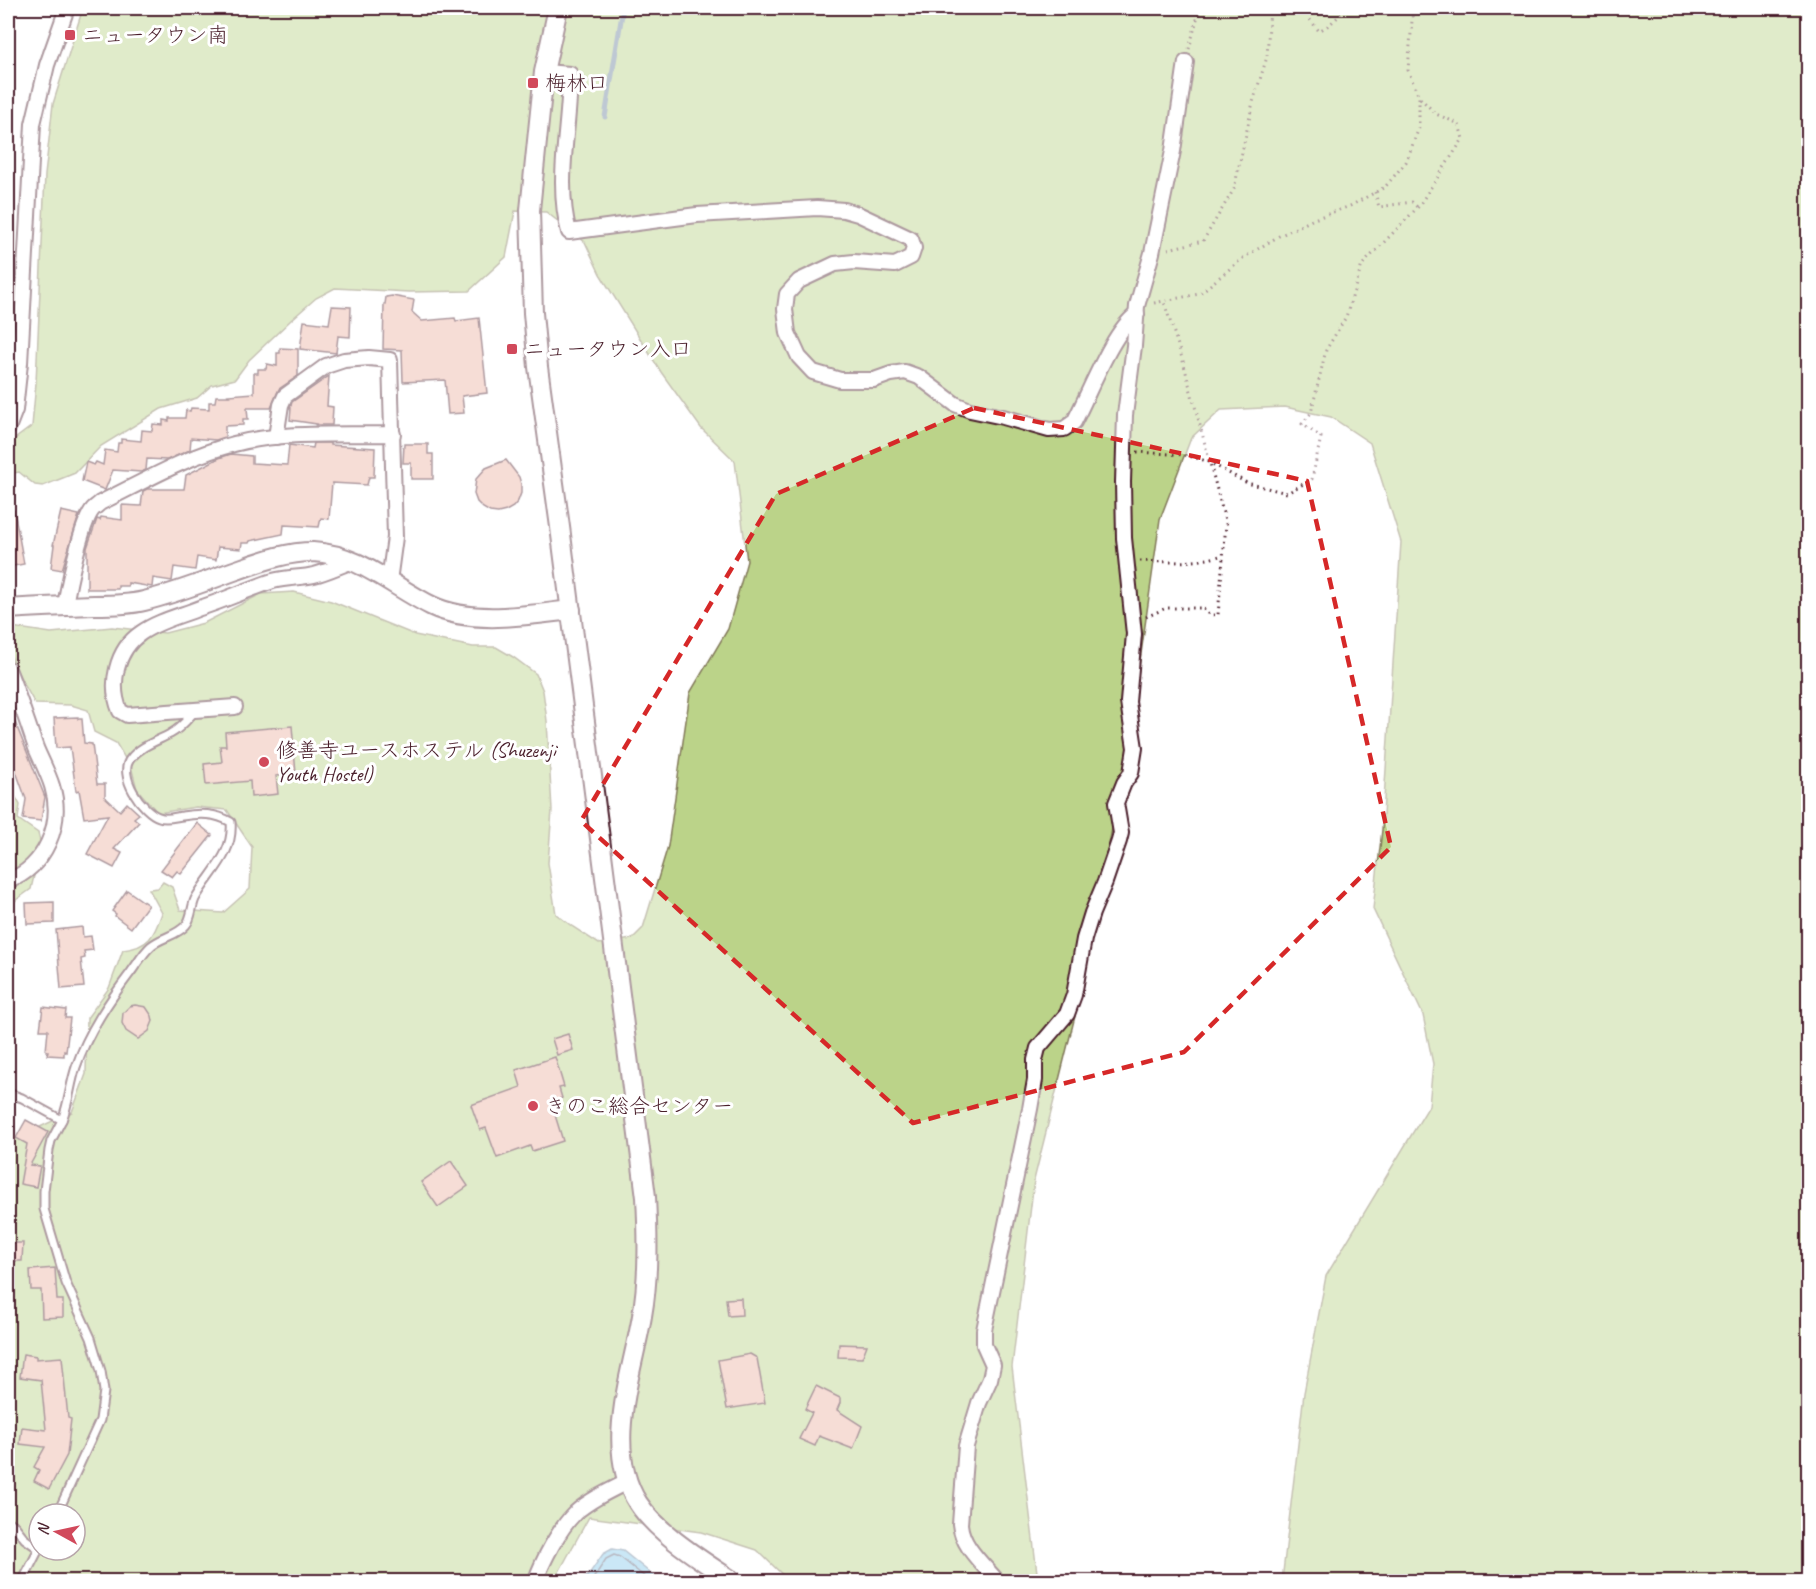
<svg xmlns="http://www.w3.org/2000/svg" width="1816" height="1589" viewBox="0 0 1816 1589" font-family="Caveat,'Klee One',sans-serif">
  <style>
    .green { fill: #bbd389; stroke: #82795a; stroke-width: 1.5; fill-rule: evenodd }
    .water { fill: #89caea; stroke: #70869e; stroke-width: 1.5 }
    .lines { fill: none; stroke-linecap: round; stroke-linejoin: round }
    .shore { stroke: #636377; stroke-width: 1.5 }
    .stream { stroke: #70869e; stroke-width: 5 }
    .building { fill: #ecb3a4; stroke: #4a1f2b; stroke-width: 1.5 }
    .service-casing { stroke: #4a1f2b; stroke-width: 11 }
    .minor-casing { stroke: #4a1f2b; stroke-width: 18 }
    .tertiary-casing { stroke: #4a1f2b; stroke-width: 22 }
    .path { stroke: #4a1f2b; stroke-width: 3; stroke-dasharray: 1.5 4.5; stroke-linecap: butt }
    .service { stroke: #fff; stroke-width: 7 }
    .minor { stroke: #fff; stroke-width: 14 }
    .tertiary { stroke: #fff; stroke-width: 18 }
    .marked { fill: none; stroke: #d62828; stroke-width: 4.5; stroke-dasharray: 12 8; stroke-linejoin: round }
    .poi-dot { fill: #d1495b; stroke: #fff; stroke-width: 2 }
    .labels { text-anchor: middle; dominant-baseline: central; stroke-width: 6; stroke-linejoin: round; paint-order: stroke }
    .poi-label { font-size: 21px; fill: #4a1f2b; stroke: #fff; text-anchor: start }
  </style>
  <rect width="100%" height="100%" fill="#fff"/>
  <filter id="ink" filterUnits="userSpaceOnUse"><feTurbulence type="fractalNoise" baseFrequency=".0167" numOctaves="2"/><feDisplacementMap in="SourceGraphic" scale="12" xChannelSelector="R" yChannelSelector="G"/><feConvolveMatrix kernelMatrix="1 2 1 2 8 2 1 2 1" color-interpolation-filters="sRGB"/></filter>
  <g filter="url(#ink)">
    <!-- green -->
    <g class="green">
      <path d="M83,8h1725v1573h-526l22,-188 22,-117 103,-170 4,-42 -10,-49 -50,-106 9,-79 19,-288 -31,-99 -39,-26 -46,-10 -64,3 -30,28 -31,81 -33,234 -52,263 -41,164 -22,187 26,214h-249l-32,-31 -56,-18 -112,-15 -35,64h-546v-439l64,-30 14,-38 1,-56 22,-30 14,-38c26,-3 31,-14 39,-37l-13,-24 9,-1 5,-6 9,5 8,23 43,3 27,-24 2,-42 -25,-37 -31,-3 -38,6 -21,-24 -5,-19 -16,-27 -22,-11 -6,-22 -17,-5 -36,-1c-8,-15 -31,-52 -27,-68 0,-4 2,-6 4,-9l39,6 61,-6 53,6 39,-10 57,-29 33,-2 37,9 84,34 58,12h23l17,10 23,17 7,17 4,30 5,89 -4,53 8,51 17,13 26,17 33,-5 11,-11 25,-82 22,-153 38,-64 19,-68 -12,-100 -34,-33 -40,-56 -61,-98 -15,-32 -39,-30 -31,-1 -9,46 -37,34 -60,1 -74,-4 -19,10 -25,22 -42,40 -14,19 -23,6 -15,13 -36,11 -60,37 -26,27 -32,13 -8,-1 -16,-13 -11,2v-30l24,-18 4,-43 9,-208 8,-71zM39,1514h36v36h-36z"/>
      <polygon points="8,783 20,805 18,819 38,833 41,845 31,889 16,900 8,909"/>
    </g>
    <!-- water -->
    <polygon class="water" points="612,1549 623,1551 660,1581 578,1581 587,1577 603,1554"/>
    <g class="lines">
      <!-- shore -->
      <polyline class="shore" points="591,1582 606,1559 614,1555 620,1557 651,1582"/>
      <!-- stream -->
      <polyline class="stream" points="605,117 623,8"/>
    </g>
    <!-- building -->
    <g class="building">
      <polygon points="392,296 414,300 412,312 422,321 455,318 456,321 479,318 487,393 462,396 464,413 448,414 445,380 403,382 402,350 383,349 384,304 385,304 386,297"/>
      <polygon points="332,306 351,307 350,337 338,336 336,353 300,349 304,321 329,324"/>
      <polygon points="280,348 298,349 298,376 279,389 271,408 247,408 248,419 243,419 243,425 225,426 225,437 216,440 191,438 190,450 167,460 147,459 146,470 141,472 113,470 105,490 82,481 86,462 94,465 96,462 103,465 105,450 117,452 118,443 121,443 121,439 141,441 142,430 152,431 153,424 163,425 163,420 169,421 169,418 185,418 186,410 190,411 191,408 209,409 209,402 215,402 216,396 229,396 228,395 254,393 254,373 258,373 258,369 266,369 267,364 277,366 277,353 280,353"/>
      <polygon points="329,376 327,406 333,407 332,425 316,425 317,424 290,420 291,408 290,408 292,402"/>
      <polygon points="314,443 330,443 330,445 375,448 374,477 369,477 367,485 332,483 329,519 321,518 319,527 284,525 283,534 250,541 249,543 242,543 241,549 218,547 216,560 197,557 195,570 174,567 172,581 153,578 152,587 128,583 128,586 118,586 118,589 87,589 87,548 97,519 100,520 101,517 122,520 122,505 141,506 143,491 147,489 184,489 186,475 219,458 231,454 252,456 252,463 287,465 289,445 313,448"/>
      <polygon points="404,444 428,444 428,454 433,454 433,479 411,479 411,463 403,463"/>
      <polygon points="506,460 519,477 521,484 521,493 518,501 513,507 506,511 498,513 490,512 483,508 477,502 474,494 476,479 486,468"/>
      <polygon points="14,510 24,564 8,567 8,511"/>
      <polygon points="61,511 79,515 62,570 51,568 54,545 53,545"/>
      <polygon points="9,707 45,797 41,821 23,819 26,799 10,755 8,756 8,708"/>
      <polygon points="78,717 78,719 82,719 84,743 92,744 97,784 105,784 105,797 120,811 127,803 139,814 134,818 139,822 114,849 122,853 114,868 87,854 108,815 84,818 79,790 76,791 70,747 56,748 54,718"/>
      <polygon points="292,726 296,774 276,776 278,794 251,797 250,781 206,785 204,764 222,762 220,746 226,746 225,732"/>
      <polygon points="197,823 212,835 181,874 177,871 172,877 161,870"/>
      <polygon points="127,890 148,905 131,928 115,916 116,914 112,911"/>
      <polygon points="54,902 54,923 27,924 26,903"/>
      <polygon points="82,927 83,937 91,936 93,950 84,951 85,958 81,959 84,987 61,989 56,930"/>
      <polygon points="135,1005 146,1007 152,1016 153,1021 149,1031 138,1039 126,1031 122,1023 123,1013 130,1006"/>
      <polygon points="43,1007 66,1010 65,1018 70,1018 66,1052 64,1051 64,1056 47,1055 48,1051 46,1051 48,1030 40,1030"/>
      <polygon points="568,1034 573,1050 557,1055 552,1039"/>
      <polygon points="555,1057 564,1087 559,1088 562,1098 551,1102 563,1141 532,1151 530,1146 497,1158 486,1128 480,1130 471,1105 521,1087 516,1070"/>
      <polygon points="26,1120 48,1132 30,1165 40,1166 36,1187 20,1184 27,1144 16,1138"/>
      <polygon points="451,1161 468,1186 438,1207 421,1182"/>
      <polygon points="8,1243 23,1243 22,1261 8,1261"/>
      <polygon points="55,1268 57,1300 63,1300 63,1317 42,1318 41,1290 31,1290 30,1270"/>
      <polygon points="741,1298 742,1315 728,1316 726,1299"/>
      <polygon points="839,1344 867,1345 862,1358 838,1357"/>
      <polygon points="23,1354 36,1356 36,1359 62,1357 68,1418 71,1419 67,1455 49,1489 34,1481 39,1470 34,1467 45,1447 20,1444 22,1427 46,1430 41,1380 20,1377"/>
      <polygon points="750,1354 757,1358 765,1403 727,1409 718,1360"/>
      <polygon points="816,1386 840,1398 840,1403 837,1410 862,1426 853,1449 819,1436 815,1446 799,1439 812,1413 805,1409"/>
    </g>
    <g class="lines">
      <!-- service casing -->
      <g class="service-casing">
        <g id="service">
          <polyline points="8,1093 22,1098 62,1120 51,1141 49,1150 44,1191 44,1209 66,1283 91,1338 101,1371 104,1391 100,1420 57,1514"/>
          <path d="M62,1120c7,-17 8,-35 14,-53 12,-35 33,-66 55,-95 6,-8 12,-19 20,-26 10,-9 26,-10 35,-21 6,-7 5,-17 9,-26 14,-26 39,-44 36,-77 -16,-9 -31,-9 -49,-6 -7,1 -16,4 -23,1 -16,-5 -43,-42 -28,-59 10,-12 26,-17 39,-24 10,-5 17,-14 24,-22"/>
          <polyline points="8,1521 14,1525 25,1539 39,1549"/>
          <polyline points="22,1582 39,1549"/>
        </g>
      </g>
      <!-- minor casing -->
      <g class="minor-casing">
        <g id="minor">
          <path d="M544,72l26,2c0,53 -15,107 -1,158l128,-17 120,-7 27,2 14,4 53,25 3,9 -3,9 -16,8 -41,-3 -19,2 -36,17 -12,13 -2,15 3,24 11,24 14,15 27,8h34l17,-6 14,-2 14,5 36,27 15,6 33,7 46,13 15,-1 10,-7c15,-28 39,-92 63,-108"/>
          <polyline points="8,428 15,410 20,363 33,124 47,65 67,8"/>
          <polyline points="276,437 281,405 285,396 326,366 344,360 369,358 390,360 395,537 389,581"/>
          <path d="M65,606c3,-19 16,-83 28,-97 2,-2 5,-4 7,-6 43,-21 87,-47 134,-59 49,-13 108,-9 159,-10"/>
          <path d="M8,669c10,26 19,52 28,79 5,12 12,25 16,38 12,38 -7,81 -44,95"/>
          <path d="M235,707l-108,8 -7,-4c-11,-26 -4,-61 21,-78 17,-12 39,-17 59,-25 25,-8 49,-19 73,-27 13,-4 28,-3 41,-6 13,-3 27,-10 39,-14"/>
          <path d="M535,1582c8,-22 24,-53 40,-69 15,-13 34,-22 52,-31"/>
          <path d="M998,1582c-15,-18 -36,-35 -38,-58l6,-78 13,-43 11,-24 3,-14 -9,-20v-15l46,-221 5,-29v-20l3,-12 29,-34 7,-19 10,-56 8,-26 13,-31 14,-41 2,-8 -5,-30 8,-20 7,-10 4,-25 -7,-46 6,-68 -10,-96 -1,-56 2,-67 9,-69 3,-40 15,-53 21,-102 13,-89"/>
        </g>
      </g>
      <!-- tertiary casing -->
      <g class="tertiary-casing">
        <g id="tertiary">
          <path d="M558,8l-14,64 -14,138 3,103 5,54 22,160 86,670c2,39 3,80 -4,119 -10,59 -39,132 -4,187 20,31 65,58 96,79"/>
          <path d="M8,609c28,-2 57,-3 86,-4 16,0 34,0 50,-4 30,-7 60,-19 90,-30 26,-9 51,-19 79,-19 46,2 80,35 119,54 40,19 96,9 139,4"/>
        </g>
      </g>
      <!-- path -->
      <g class="path">
        <polyline points="1308,8 1308,17 1319,31 1329,25 1348,8"/>
        <polyline points="1189,49 1200,8"/>
        <polyline points="1375,192 1379,207 1412,202 1417,207"/>
        <polyline points="1168,249 1203,241 1234,189 1253,102 1267,57 1270,8"/>
        <polyline points="1154,303 1199,294 1243,258 1279,236 1314,219 1350,206 1385,187 1406,162 1419,128 1419,97 1408,70 1413,8"/>
        <polyline points="1137,452 1185,455 1207,461 1247,483 1287,493 1312,479 1321,437 1302,424 1311,413 1326,350 1346,317 1362,265 1418,207 1463,139 1459,124 1436,114 1419,97"/>
        <path d="M1140,561c28,1 56,3 83,-6"/>
        <polyline points="1146,617 1166,608 1203,608 1209,615 1218,615 1226,524 1183,361 1164,302"/>
      </g>
      <!-- service -->
      <use href="#service" class="service"/>
      <!-- minor -->
      <use href="#minor" class="minor"/>
      <!-- tertiary -->
      <use href="#tertiary" class="tertiary"/>
    </g>
  </g>
  <!-- marked area -->
  <path d="M0 0H1816V1589H0ZM974,408l333,73 84,366 -207,205 -271,71 -332,-302 195,-327z" fill="#fff" fill-opacity=".55" fill-rule="evenodd"/>
  <path class="marked" d="M974,408l333,73 84,366 -207,205 -271,71 -332,-302 195,-327z"/>
  <!-- markers -->
  <g class="poi-dot">
    <rect x="64" y="29" width="12" height="12" rx="3"/>
    <rect x="527" y="77" width="12" height="12" rx="3"/>
    <rect x="506" y="343" width="12" height="12" rx="3"/>
    <circle cx="264" cy="762" r="6"/>
    <circle cx="533" cy="1106" r="6"/>
  </g>
  <g class="labels">
    <!-- poi labels -->
    <g class="poi-label">
      <text x="82" y="35">ニュータウン南</text>
      <text x="545" y="83">梅林口</text>
      <text x="524" y="349">ニュータウン入口</text>
      <text x="276" y="750">修善寺ユースホステル (Shuzenji<tspan x="276" dy="24">Youth Hostel)</tspan></text>
      <text x="545" y="1106">きのこ総合センター</text>
    </g>
  </g>
  <!-- margin -->
  <rect width="1816" height="1589" fill="none" stroke="#fff" stroke-width="30"/>
  <rect x="15" y="15" width="1786" height="1559" fill="none" stroke="#4a1f2b" stroke-width="2" filter="url(#ink)"/>
  <!-- north arrow -->
  <g transform="translate(57 1532) rotate(278)"><circle r="28" fill="#ffffff" stroke="#b7a5aa" stroke-width="1.5"/>
  <path d="M0-4.5L10 22L0 15L-10 22Z" fill="#d1495b"/>
  <text y="-9" font-size="16" font-weight="bold" text-anchor="middle" fill="#4a1f2b">N</text>
  </g>
</svg>
